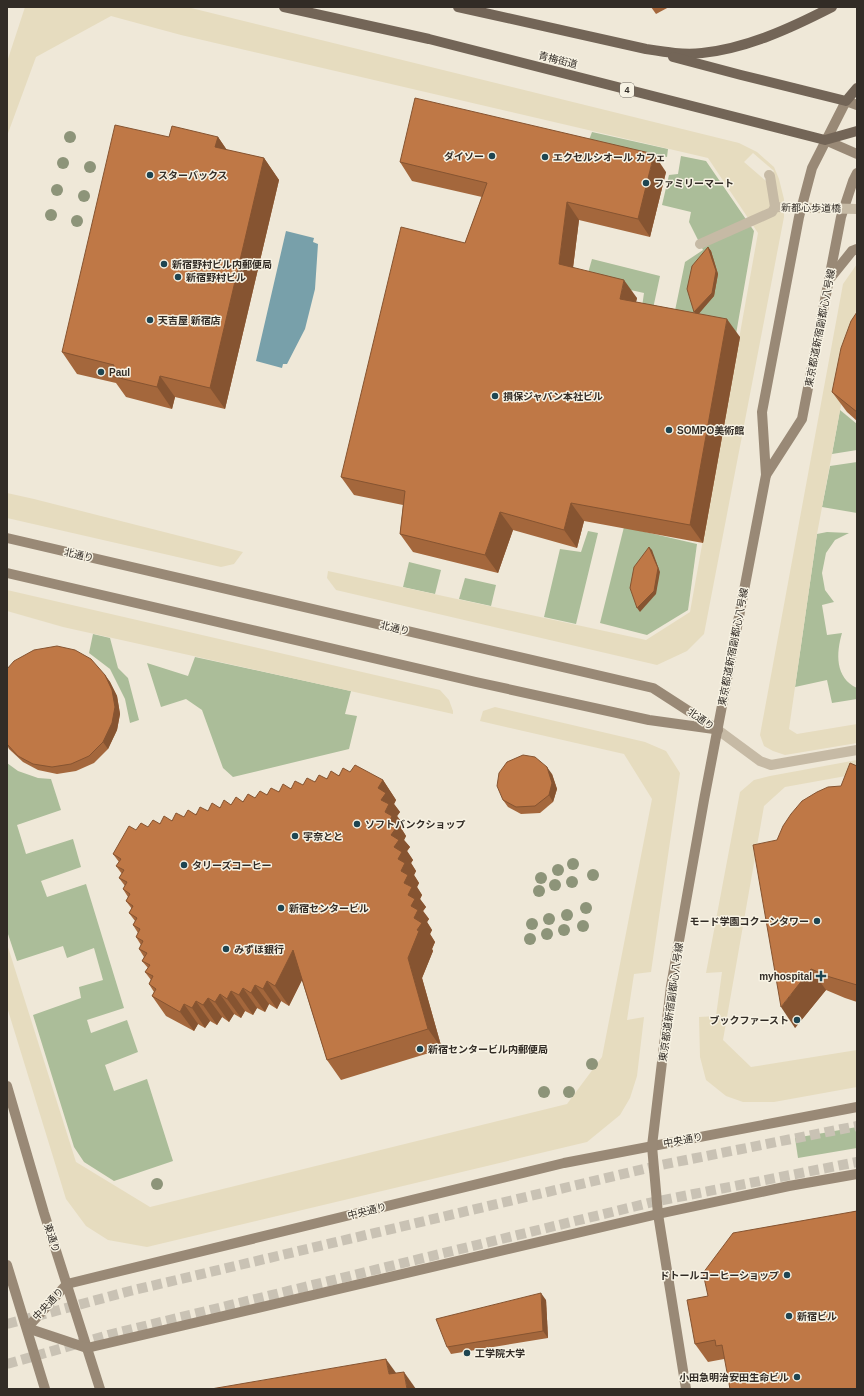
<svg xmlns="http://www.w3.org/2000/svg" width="864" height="1396" viewBox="0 0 864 1396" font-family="Helvetica,'Noto Sans JP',sans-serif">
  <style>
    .green { fill: #abbd99 }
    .plaza { fill: #e6dcbf; fill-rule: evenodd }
    .water { fill: #78a0aa }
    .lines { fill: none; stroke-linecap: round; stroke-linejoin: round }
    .secondary-tunnel { stroke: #c9c2b4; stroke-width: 10; stroke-dasharray: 10 5; stroke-linecap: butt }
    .street { stroke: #c6baa5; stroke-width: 10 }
    .secondary { stroke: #998976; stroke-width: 10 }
    .primary { stroke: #736557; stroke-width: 10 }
    .street-bridge { stroke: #c6baa5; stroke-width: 10 }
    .tree { fill: #8d9479 }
    .wall { fill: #a4673c }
    .shaded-wall { fill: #865431 }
    .building { fill: #bf7846; stroke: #865431 }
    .poi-dot { fill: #1e4551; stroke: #f7f2e3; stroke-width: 1.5 }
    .labels { text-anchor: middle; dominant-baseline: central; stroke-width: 3; stroke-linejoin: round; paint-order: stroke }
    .shield { fill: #f7f2e3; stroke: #6d675f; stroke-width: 1 }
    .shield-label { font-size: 9px; font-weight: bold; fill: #322c26 }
    .street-label { font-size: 10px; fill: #322c26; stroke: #f7f2e3 }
    .poi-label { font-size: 10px; font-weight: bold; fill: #322c26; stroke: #f7f2e3; text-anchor: start }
  </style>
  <rect width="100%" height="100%" fill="#efe8d8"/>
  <!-- green -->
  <g class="green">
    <polygon points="592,132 668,149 667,157 589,140"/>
    <polygon points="681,156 706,161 754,231 728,380 664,364 685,262 703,250 689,222 691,212 662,205 669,175 678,174"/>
    <polygon points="592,259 660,276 651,318 641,314 644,293 586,280"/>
    <polygon points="840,410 857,424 857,450 832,454"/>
    <polygon points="857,462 857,513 822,507 830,466"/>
    <polygon points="624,527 697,544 688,610 647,635 600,623"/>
    <polygon points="588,531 598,533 576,624 544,617 560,549 581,552"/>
    <path d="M827,532l22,1 -14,7 -9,13 -4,20 3,17 9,12 -12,3 5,30 15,-2c-6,20 -7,45 15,55v11l-25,4 -5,-23 -32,7 22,-153z"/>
    <polygon points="409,562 441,570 435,594 403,587"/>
    <polygon points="465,578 496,585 491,606 459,599"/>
    <polygon points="93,634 110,638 118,668 128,678 139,720 130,723 125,699 110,669 89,653"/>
    <polygon points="195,657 351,691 345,714 357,716 349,749 233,777 223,768 202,710 186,699 161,707 147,663 188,676"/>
    <polygon points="7,763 18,771 38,778 51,779 61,810 17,825 26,854 73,839 81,867 41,881 47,897 86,884 124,1008 87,1020 91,1033 127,1020 138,1052 105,1065 114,1091 147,1079 173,1161 114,1181 84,1162 74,1147 33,1015 81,998 79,987 103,980 94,948 67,958 63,946 17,961 7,931"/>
    <polygon points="857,1127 857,1148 798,1158 795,1138"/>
  </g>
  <!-- plaza -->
  <g class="plaza">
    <path d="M25,7h162l552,136 18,9 17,15 5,12 5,20v18l-80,417 -17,17 -30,14 -321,-75 -9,-12 1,-7 318,69 44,-28 68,-379 -50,-75 -527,-123 -70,-19 -75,41 -29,79v-74zM753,153l21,18 -8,10 -22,-19z"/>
    <polygon points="857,264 856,325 817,534 789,729 797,734 857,724 857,743 785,755 773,751 764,746 760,735 843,284"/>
    <polygon points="7,493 34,499 243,552 234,564 221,567 7,518"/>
    <polygon points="7,590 440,690 449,700 453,711 453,714 63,627 7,611"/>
    <polygon points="495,707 645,742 666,751 680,773 651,972 634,974 627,1020 644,1017 637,1076 630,1098 620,1115 587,1142 147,1247 108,1240 86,1226 66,1199 7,1007 7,944 76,1162 150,1207 567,1104 602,1057 652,799 624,754 480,721 483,711"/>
    <polygon points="857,760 857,774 785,787 764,806 723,1040 751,1067 857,1050 857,1087 774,1102 743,1102 726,1096 706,1080 700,1057 699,1017 716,1016 722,972 706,973 740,792 754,780 770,776"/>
  </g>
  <!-- water -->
  <polygon class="water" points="286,231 314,238 313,242 318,244 315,289 305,329 287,364 283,364 282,368 256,361"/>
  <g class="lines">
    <!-- secondary-tunnel -->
    <g class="secondary-tunnel">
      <polyline points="7,1324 130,1291 661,1165 857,1126"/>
      <polyline points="7,1364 112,1334 653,1202 857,1162"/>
    </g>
    <!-- street -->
    <g class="street">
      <polyline points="700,244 772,212 775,207"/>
      <polyline points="718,730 760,761 771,765 857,750"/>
    </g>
    <!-- secondary -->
    <g class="secondary">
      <polyline points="825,140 857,154"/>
      <polyline points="831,277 852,251 857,249"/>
      <polyline points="766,475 802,419 841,217 853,181 857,173"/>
      <polyline points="7,538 653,688 718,730"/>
      <polyline points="7,573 476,682 649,720 714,729"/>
      <polyline points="7,1086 44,1213 100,1389"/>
      <polyline points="7,1265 45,1389"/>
      <polyline points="27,1328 67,1284 564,1163 857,1107"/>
      <polyline points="27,1328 87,1348 658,1214 789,1186 857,1174"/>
      <polyline points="686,1389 658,1214 652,1146 671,986 704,800 766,475 762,412 799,217 812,168 846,101 857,105"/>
    </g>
    <!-- primary -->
    <g class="primary">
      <polyline points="284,7 429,39 825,140 857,131"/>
      <path d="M458,7l188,42c19,3 37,6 56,4 46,-5 89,-25 130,-46"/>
      <polyline points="673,57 741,75 846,101 857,88"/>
    </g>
    <!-- street-bridge -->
    <polyline class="street-bridge" points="769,175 770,176 775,207 857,209"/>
  </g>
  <!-- trees -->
  <g class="tree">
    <circle cx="70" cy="137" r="6"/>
    <circle cx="63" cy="163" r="6"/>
    <circle cx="90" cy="167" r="6"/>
    <circle cx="57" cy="190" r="6"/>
    <circle cx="84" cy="196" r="6"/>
    <circle cx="51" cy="215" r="6"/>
    <circle cx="77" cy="221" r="6"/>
    <circle cx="573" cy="864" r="6"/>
    <circle cx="558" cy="870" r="6"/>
    <circle cx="593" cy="875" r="6"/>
    <circle cx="541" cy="878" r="6"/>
    <circle cx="572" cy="882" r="6"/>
    <circle cx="555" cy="885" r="6"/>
    <circle cx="539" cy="891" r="6"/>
    <circle cx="586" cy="908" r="6"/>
    <circle cx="567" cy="915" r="6"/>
    <circle cx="549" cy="919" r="6"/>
    <circle cx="532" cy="924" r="6"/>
    <circle cx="583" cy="926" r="6"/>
    <circle cx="564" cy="930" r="6"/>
    <circle cx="547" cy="934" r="6"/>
    <circle cx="530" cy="939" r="6"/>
    <circle cx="592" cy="1064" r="6"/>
    <circle cx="544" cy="1092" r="6"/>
    <circle cx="569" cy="1092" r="6"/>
    <circle cx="157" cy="1184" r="6"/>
  </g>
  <!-- wall -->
  <g class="wall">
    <polygon points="651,7 669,7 656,14"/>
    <polygon points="169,137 218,137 227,150 264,158 279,180 225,409 175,397 172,409 126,397 116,383 77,374 62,352"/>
    <polygon points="400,162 666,172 650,237 579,220 573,268 637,298 636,302 695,313 708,247 711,251 718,274 714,296 698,314 740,337 703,543 584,521 577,548 513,530 498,573 413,552 400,534 403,505 354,495 341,477 465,243 482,197 412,181"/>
    <polygon points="857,312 857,421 847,412 832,392"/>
    <polygon points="7,669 105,675 110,682 117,696 120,714 117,730 108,749 94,763 76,771 57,774 38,770 23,762 9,749 7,745"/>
    <polygon points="857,766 857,1002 845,998 826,990 795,1028 777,840 841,786"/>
    <polygon points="350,772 383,780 396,800 394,804 400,812 397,816 403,824 401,828 406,836 404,840 410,847 407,851 413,860 411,863 416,871 414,875 419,883 417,887 422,895 420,899 426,907 423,911 429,919 427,922 432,930 430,934 435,942 432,949 433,951 422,978 442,1049 341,1080 327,1060 302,980 289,1006 281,1001 277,1009 269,1004 265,1012 257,1008 253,1015 245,1011 241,1018 234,1014 229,1022 222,1017 217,1025 210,1021 205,1028 198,1024 194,1031 166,1016 152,996 154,992 149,984 151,980 145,972 148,968 142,961 144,957 139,949 141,945 136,937 138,933 133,925 135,921 129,913 132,909 126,901 128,897 123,889 125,886 119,878 122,874 116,866 119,862 113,854 136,830"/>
    <polygon points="552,774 557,789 553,802 540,813 521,814 508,807 503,800"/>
    <polygon points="857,1211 724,1359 708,1362 695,1344 708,1296"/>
    <polygon points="546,1300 548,1338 451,1354 447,1347"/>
  </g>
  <!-- shaded-wall -->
  <g class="shaded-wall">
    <polygon points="218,137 232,158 215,147"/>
    <polygon points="654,154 666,172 650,237 638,219"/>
    <polygon points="264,158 279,180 225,409 210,388"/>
    <polygon points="567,202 579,220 571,283 559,264"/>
    <polygon points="708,247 711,251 718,274 714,296 697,316 694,312"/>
    <polygon points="624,280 637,298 632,317 620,299"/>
    <polygon points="727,319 740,337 703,543 690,525"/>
    <polygon points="160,376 175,397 172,409 157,387"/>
    <polygon points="571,503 584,521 577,548 564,530"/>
    <polygon points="500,512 513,530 498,573 485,555"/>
    <polygon points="649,547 652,550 660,572 656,594 640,612 637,608"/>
    <polygon points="105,675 110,682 117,696 120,714 117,730 108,749 103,742"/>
    <polygon points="547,767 552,774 557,789 553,802 549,795"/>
    <polygon points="383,780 396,800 394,804 400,812 397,816 403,824 401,828 406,836 404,840 410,847 407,851 413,860 411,863 416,871 414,875 419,883 417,887 422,895 420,899 426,907 423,911 429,919 427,922 432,930 430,934 435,942 432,949 433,951 422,978 442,1049 428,1029 408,958 417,930 378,788"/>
    <polygon points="293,950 307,970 289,1006 275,986"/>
    <polygon points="811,969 826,990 795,1028 781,1007"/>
    <polygon points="267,981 281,1001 277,1009 263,989"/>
    <polygon points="255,985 269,1004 265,1012 251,993"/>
    <polygon points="243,988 257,1008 253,1015 239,995"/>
    <polygon points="231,991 245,1011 241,1018 227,999"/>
    <polygon points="220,994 234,1014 229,1022 215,1002"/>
    <polygon points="208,998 222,1017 217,1025 203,1005"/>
    <polygon points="196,1001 210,1021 205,1028 192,1008"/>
    <polygon points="184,1004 198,1024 194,1031 180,1012"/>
    <polygon points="541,1293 546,1300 548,1338 543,1331"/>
    <polygon points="386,1359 399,1377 389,1374"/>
    <polygon points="404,1372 416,1389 407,1389"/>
  </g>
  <!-- building -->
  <g class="building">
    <polygon points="415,98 654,154 638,219 567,202 559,264 624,280 620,299 727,319 690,525 571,503 564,530 500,512 485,555 400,534 405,491 341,477 401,227 465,243 487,183 400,162"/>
    <polygon points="115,125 169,137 172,126 218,137 215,147 264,158 210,388 160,376 157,387 111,376 114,365 62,352"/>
    <polygon points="708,247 716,271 712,293 694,312 687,289 692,266"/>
    <polygon points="857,312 857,412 832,392 841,348 851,321"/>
    <polygon points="649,547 658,568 654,591 637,608 630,588 634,567"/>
    <polygon points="57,646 75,650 91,659 105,675 112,690 115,707 112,723 103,742 89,756 71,764 52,767 33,764 18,756 7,744 7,669 14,661 34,650"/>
    <polygon points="523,755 535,757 547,767 552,783 549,795 535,806 516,807 503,800 497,786 499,773 507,762"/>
    <polygon points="850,763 857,766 857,985 830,977 811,969 781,1007 753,845 777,840 783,826 791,814 802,801 817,792 828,787 841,786"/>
    <polygon points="355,765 383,780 378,788 386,793 381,800 389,804 385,812 392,816 388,824 396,828 391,835 399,840 394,847 402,852 398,859 405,863 401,871 408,875 404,883 412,887 408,895 415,899 411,906 418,910 414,918 422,923 417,930 419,931 408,958 428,1029 327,1060 293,950 275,986 267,981 263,989 255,985 251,993 243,988 239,995 231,991 227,999 220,994 215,1002 208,998 203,1005 196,1001 192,1008 184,1004 180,1012 152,996 156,989 149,984 153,976 145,972 150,965 142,961 147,953 139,949 143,941 136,937 140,929 133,925 137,918 129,913 133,906 126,901 130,894 123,889 127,882 119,878 124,870 116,866 121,859 113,854 129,826 136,830 141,823 148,827 153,820 160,824 164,816 172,821 176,813 184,817 188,810 196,815 200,807 208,811 212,803 220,808 224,800 231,805 236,797 243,802 248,794 255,798 260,791 267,795 271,788 279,792 283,784 291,789 295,781 303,785 307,778 315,782 319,775 327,779 331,771 339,776 343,768 350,772"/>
    <polygon points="857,1211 857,1389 730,1389 722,1345 716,1346 715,1340 695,1344 687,1300 708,1296 703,1273 733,1233"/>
    <polygon points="541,1293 543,1331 447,1347 436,1319"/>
    <polygon points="386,1359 389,1374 404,1372 407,1389 211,1389"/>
  </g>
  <!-- markers -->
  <g class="poi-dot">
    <circle cx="492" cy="156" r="4"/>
    <circle cx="545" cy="157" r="4"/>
    <circle cx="150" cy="175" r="4"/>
    <circle cx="646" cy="183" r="4"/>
    <circle cx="164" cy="264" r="4"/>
    <circle cx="178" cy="277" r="4"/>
    <circle cx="150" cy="320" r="4"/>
    <circle cx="101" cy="372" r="4"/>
    <circle cx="495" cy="396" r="4"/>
    <circle cx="669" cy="430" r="4"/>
    <circle cx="357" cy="824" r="4"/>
    <circle cx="295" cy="836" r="4"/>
    <circle cx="184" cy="865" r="4"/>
    <circle cx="281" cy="908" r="4"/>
    <circle cx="817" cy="921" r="4"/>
    <circle cx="226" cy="949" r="4"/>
    <path d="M819 970h4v4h4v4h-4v4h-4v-4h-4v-4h4z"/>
    <circle cx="797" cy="1020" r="4"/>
    <circle cx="420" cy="1049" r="4"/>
    <circle cx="787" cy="1275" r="4"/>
    <circle cx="789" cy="1316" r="4"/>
    <circle cx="467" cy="1353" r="4"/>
    <circle cx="797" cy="1377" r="4"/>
  </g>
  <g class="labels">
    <!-- shield labels -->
    <rect class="shield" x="620" y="83" width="14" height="14" rx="3"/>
    <g class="shield-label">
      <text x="627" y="90">4</text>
    </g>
    <!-- street labels -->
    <g class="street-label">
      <text transform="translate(558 60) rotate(14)">青梅街道</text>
      <text transform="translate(811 208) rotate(1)">新都心歩道橋</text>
      <text transform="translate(820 328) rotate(-79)">東京都道新宿副都心八号線</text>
      <text transform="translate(79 555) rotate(13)">北通り</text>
      <text transform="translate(395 628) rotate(13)">北通り</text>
      <text transform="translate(733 647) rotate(-79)">東京都道新宿副都心八号線</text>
      <text transform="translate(701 719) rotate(35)">北通り</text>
      <text transform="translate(671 1002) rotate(-82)">東京都道新宿副都心八号線</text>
      <text transform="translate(683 1140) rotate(-11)">中央通り</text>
      <text transform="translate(367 1211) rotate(-14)">中央通り</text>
      <text transform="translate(52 1238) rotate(72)">東通り</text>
      <text transform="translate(48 1304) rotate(-47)">中央通り</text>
    </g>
    <!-- poi labels -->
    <g class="poi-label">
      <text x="484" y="156" text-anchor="end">ダイソー</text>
      <text x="553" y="157">エクセルシオール カフェ</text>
      <text x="158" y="175">スターバックス</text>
      <text x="654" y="183">ファミリーマート</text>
      <text x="172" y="264">新宿野村ビル内郵便局</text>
      <text x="186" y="277">新宿野村ビル</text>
      <text x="158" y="320">天吉屋 新宿店</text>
      <text x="109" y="372">Paul</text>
      <text x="503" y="396">損保ジャパン本社ビル</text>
      <text x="677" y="430">SOMPO美術館</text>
      <text x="365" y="824">ソフトバンクショップ</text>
      <text x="303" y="836">宇奈とと</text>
      <text x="192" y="865">タリーズコーヒー</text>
      <text x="289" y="908">新宿センタービル</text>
      <text x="809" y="921" text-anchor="end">モード学園コクーンタワー</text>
      <text x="234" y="949">みずほ銀行</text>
      <text x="812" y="976" text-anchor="end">myhospital</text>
      <text x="789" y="1020" text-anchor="end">ブックファースト</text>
      <text x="428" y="1049">新宿センタービル内郵便局</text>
      <text x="779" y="1275" text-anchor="end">ドトールコーヒーショップ</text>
      <text x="797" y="1316">新宿ビル</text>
      <text x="475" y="1353">工学院大学</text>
      <text x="789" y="1377" text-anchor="end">小田急明治安田生命ビル</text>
    </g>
  </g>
  <!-- border -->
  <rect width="864" height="1396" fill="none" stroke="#322c26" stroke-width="16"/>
</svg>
